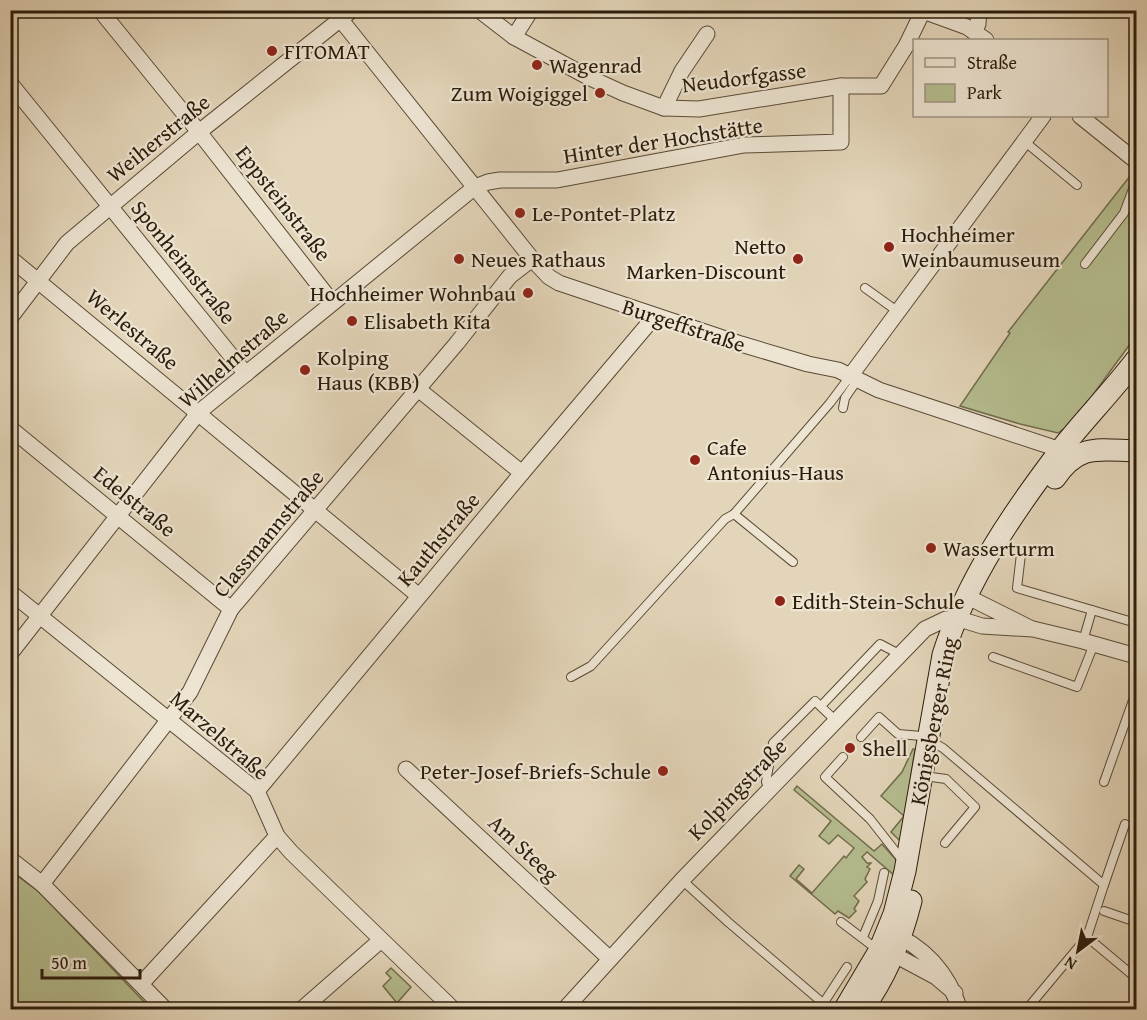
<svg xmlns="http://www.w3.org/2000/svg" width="1147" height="1020" viewBox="0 0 1147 1020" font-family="'Gentium Book Plus',serif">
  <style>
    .green { fill: #b5bd8f; stroke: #706c4c; stroke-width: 1.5 }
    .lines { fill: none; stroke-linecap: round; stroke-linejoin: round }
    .service-casing { stroke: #594a36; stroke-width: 10 }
    .minor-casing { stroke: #594a36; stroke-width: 17 }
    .secondary-casing { stroke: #2b1c0a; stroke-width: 23 }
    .service { stroke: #ede4d2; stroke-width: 8 }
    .minor { stroke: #ede4d2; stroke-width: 15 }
    .secondary { stroke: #ede4d2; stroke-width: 21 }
    .poi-dot { fill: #8f2418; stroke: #ede4d2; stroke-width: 2 }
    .labels { text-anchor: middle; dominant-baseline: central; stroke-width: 4.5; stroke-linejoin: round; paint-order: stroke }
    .poi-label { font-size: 22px; fill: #2b1c0a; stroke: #ede4d2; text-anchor: start }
    .street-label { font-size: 22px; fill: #2b1c0a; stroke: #ede4d2 }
  </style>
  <rect width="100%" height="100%" fill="#e3d5b9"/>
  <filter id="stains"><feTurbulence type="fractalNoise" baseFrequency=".00333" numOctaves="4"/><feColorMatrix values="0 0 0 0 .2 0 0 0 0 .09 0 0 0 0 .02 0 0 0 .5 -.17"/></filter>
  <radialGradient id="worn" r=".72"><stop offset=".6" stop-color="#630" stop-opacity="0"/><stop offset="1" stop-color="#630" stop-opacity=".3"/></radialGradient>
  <!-- green -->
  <g class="green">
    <polygon points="1130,176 1136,181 1136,336 1073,422 1058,433 1020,424 960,406 1010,333 1008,332"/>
    <polygon points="913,749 915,749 901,842 891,832 904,816 881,796 902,772"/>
    <polygon points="797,786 874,851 882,844 897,861 894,875 867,852 862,857 867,863 871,863 867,867 870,869 865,879 867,882 854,896 859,901 854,909 856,911 849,918 838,911 835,914 790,876 799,865 804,869 796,879 812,893 844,856 846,858 854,848 838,835 829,844 819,836 831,821 794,790"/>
    <polygon points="11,871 39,892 151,1009 11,1009"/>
    <polygon points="391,968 411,987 397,1003 383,986 391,978 386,973"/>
  </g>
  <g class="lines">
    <!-- service casing -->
    <g class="service-casing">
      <g id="service">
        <polyline points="1024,141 1077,185"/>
        <polyline points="1085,264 1124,213 1136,181"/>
        <polyline points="865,288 897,311"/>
        <polyline points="843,408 845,398 858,379"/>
        <polyline points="734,514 793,562"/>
        <polyline points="1021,554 1017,588 1092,610"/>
        <polyline points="1083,641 1092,610 1136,623"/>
        <polyline points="993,657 1077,687 1094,644"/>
        <polyline points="571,677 591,666 725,519 734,514 830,403 851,375"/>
        <polyline points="821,706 880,644 899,654"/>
        <polyline points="861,737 879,717 898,734 922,736 943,748 1104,885 1087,937 1026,1010"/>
        <polyline points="843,757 825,777 870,819 903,861"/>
        <polyline points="924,776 946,779 975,807 945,843"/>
        <polyline points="1104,782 1136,692"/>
        <polyline points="769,789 766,782 773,743 815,701 835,720"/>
        <polyline points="682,880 728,922 831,1010"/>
        <polyline points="1104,885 1125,824"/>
        <polyline points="1104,911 1136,922"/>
        <polyline points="841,922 878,950"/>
        <polyline points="863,937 878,901 884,873"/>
        <polyline points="1087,937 1136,978"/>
        <polyline points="819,1010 847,967"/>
      </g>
    </g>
    <!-- minor casing -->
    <g class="minor-casing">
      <g id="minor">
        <polyline points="100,10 199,132 332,302"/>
        <polyline points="333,10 532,259 549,277 559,283 741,344 808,364 838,370 879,390 1061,450 1066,457"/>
        <polyline points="479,10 514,37 588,77 623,93 664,108 699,109 841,86 881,86 906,46 923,11 967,27 986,40"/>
        <polyline points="974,32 978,24 979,10"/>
        <polyline points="514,37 531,10"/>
        <polyline points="10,83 246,374"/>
        <polyline points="664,108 682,71 707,34"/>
        <polyline points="1080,116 1136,161"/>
        <polyline points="10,258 419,596"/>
        <polyline points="10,318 67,243 199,132 352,10"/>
        <polyline points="851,375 1043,116"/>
        <polyline points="418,389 522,473"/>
        <polyline points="10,428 231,609"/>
        <polyline points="10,592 257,791 277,836 291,852 454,1010"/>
        <polyline points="966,596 1030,628"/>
        <polyline points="10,654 199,412 475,187 488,182 500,180 557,180 744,145 841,142 841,86"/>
        <polyline points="406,769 610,959"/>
        <polyline points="257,791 522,473 655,316"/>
        <polyline points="10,859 42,884 166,1010"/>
        <polyline points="42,884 190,692 231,609 457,343 510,276 532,259"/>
        <polyline points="142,983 277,836"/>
        <path d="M955,993l-19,-16 -43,-23 -5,-8 -1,-15c37,15 61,41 73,79"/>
        <polyline points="301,1010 381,940"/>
        <polyline points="564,1010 682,880 925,629 946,619 956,618 982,626 1033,629 1083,641 1136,656"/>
      </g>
    </g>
    <!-- secondary casing -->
    <g class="secondary-casing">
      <g id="secondary">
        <path d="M1055,478c24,-35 44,-28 81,-27"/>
        <path d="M844,1010l35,-59 15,-37 11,-43 38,-216c24,-76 71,-144 119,-207 24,-30 51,-58 74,-88"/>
        <path d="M862,1010c24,-33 39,-69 49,-109"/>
      </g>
    </g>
    <!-- service -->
    <use href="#service" class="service"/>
    <!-- minor -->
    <use href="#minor" class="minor"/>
    <!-- secondary -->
    <use href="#secondary" class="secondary"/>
  </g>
  <!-- markers -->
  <g class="poi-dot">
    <circle cx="272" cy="51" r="6"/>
    <circle cx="537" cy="65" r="6"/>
    <circle cx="600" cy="93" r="6"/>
    <circle cx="520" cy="213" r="6"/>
    <circle cx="889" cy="247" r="6"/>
    <circle cx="459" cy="259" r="6"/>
    <circle cx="798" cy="259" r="6"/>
    <circle cx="528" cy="293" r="6"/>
    <circle cx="352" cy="321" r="6"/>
    <circle cx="305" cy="370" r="6"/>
    <circle cx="695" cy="460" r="6"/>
    <circle cx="931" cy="548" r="6"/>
    <circle cx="780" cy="601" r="6"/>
    <circle cx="850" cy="748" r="6"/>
    <circle cx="663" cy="771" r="6"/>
  </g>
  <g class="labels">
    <!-- poi labels -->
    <g class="poi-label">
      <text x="284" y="51">FITOMAT</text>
      <text x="549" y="65">Wagenrad</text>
      <text x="588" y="93" text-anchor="end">Zum Woigiggel</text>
      <text x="532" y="213">Le-Pontet-Platz</text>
      <text x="901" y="234">Hochheimer<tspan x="901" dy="25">Weinbaumuseum</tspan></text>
      <text x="786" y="246" text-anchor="end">Netto<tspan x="786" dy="25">Marken-Discount</tspan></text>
      <text x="471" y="259">Neues Rathaus</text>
      <text x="516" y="293" text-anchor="end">Hochheimer Wohnbau</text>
      <text x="364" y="321">Elisabeth Kita</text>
      <text x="317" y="357">Kolping<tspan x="317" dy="25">Haus (KBB)</tspan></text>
      <text x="707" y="447">Cafe<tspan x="707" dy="25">Antonius-Haus</tspan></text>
      <text x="943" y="548">Wasserturm</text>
      <text x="792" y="601">Edith-Stein-Schule</text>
      <text x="862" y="748">Shell</text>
      <text x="651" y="771" text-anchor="end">Peter-Josef-Briefs-Schule</text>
    </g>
    <!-- street labels -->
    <g class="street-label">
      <text transform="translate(744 77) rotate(-7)">Neudorfgasse</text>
      <text transform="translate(158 138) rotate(-39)">Weiherstraße</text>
      <text transform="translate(663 140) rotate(-9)">Hinter der Hochstätte</text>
      <text transform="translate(284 203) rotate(52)">Eppsteinstraße</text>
      <text transform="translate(184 262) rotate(51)">Sponheimstraße</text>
      <text transform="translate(684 325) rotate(18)">Burgeffstraße</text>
      <text transform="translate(133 329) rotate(40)">Werlestraße</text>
      <text transform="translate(233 358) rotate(-41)">Wilhelmstraße</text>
      <text transform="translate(135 501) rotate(39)">Edelstraße</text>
      <text transform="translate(268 533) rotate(-50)">Classmannstraße</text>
      <text transform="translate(438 539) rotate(-50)">Kauthstraße</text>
      <text transform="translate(933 721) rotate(-79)">Königsberger Ring</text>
      <text transform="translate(220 735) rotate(41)">Marzelstraße</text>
      <text transform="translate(737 789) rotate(-46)">Kolpingstraße</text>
      <text transform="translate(524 848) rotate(43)">Am Steeg</text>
    </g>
  </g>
  <!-- margin -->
  <rect width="1147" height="1020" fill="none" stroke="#e3d5b9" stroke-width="36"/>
  <rect x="12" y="12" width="1123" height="996" fill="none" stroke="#2b1c0a" stroke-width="3"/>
  <rect x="18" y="18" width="1111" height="984" fill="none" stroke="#2b1c0a" stroke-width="1.5"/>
  <!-- legend -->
  <rect x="913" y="39" width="195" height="78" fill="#ede4d2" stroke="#9f9482" stroke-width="1.5"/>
  <rect x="925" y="58" width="30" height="9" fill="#ede4d2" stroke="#9f9482" stroke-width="1.5"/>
  <text x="967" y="69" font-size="18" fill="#2b1c0a">Straße</text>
  <rect x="925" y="84" width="30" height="18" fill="#b5bd8f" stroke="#9f9482" stroke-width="1.5"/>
  <text x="967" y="99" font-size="18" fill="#2b1c0a">Park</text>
  <!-- north arrow -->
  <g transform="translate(1078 951) rotate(212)" stroke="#ede4d2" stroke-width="4.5" paint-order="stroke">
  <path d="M0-4.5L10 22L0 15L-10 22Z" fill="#2b1c0a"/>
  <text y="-9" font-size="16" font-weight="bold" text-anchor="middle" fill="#2b1c0a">N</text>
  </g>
  <!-- scale -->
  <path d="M42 969v9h98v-9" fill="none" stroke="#2b1c0a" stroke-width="3"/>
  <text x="51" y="969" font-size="18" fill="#2b1c0a" stroke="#ede4d2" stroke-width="4.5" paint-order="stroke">50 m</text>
  <rect width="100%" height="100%" filter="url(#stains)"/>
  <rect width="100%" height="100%" fill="url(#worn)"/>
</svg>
